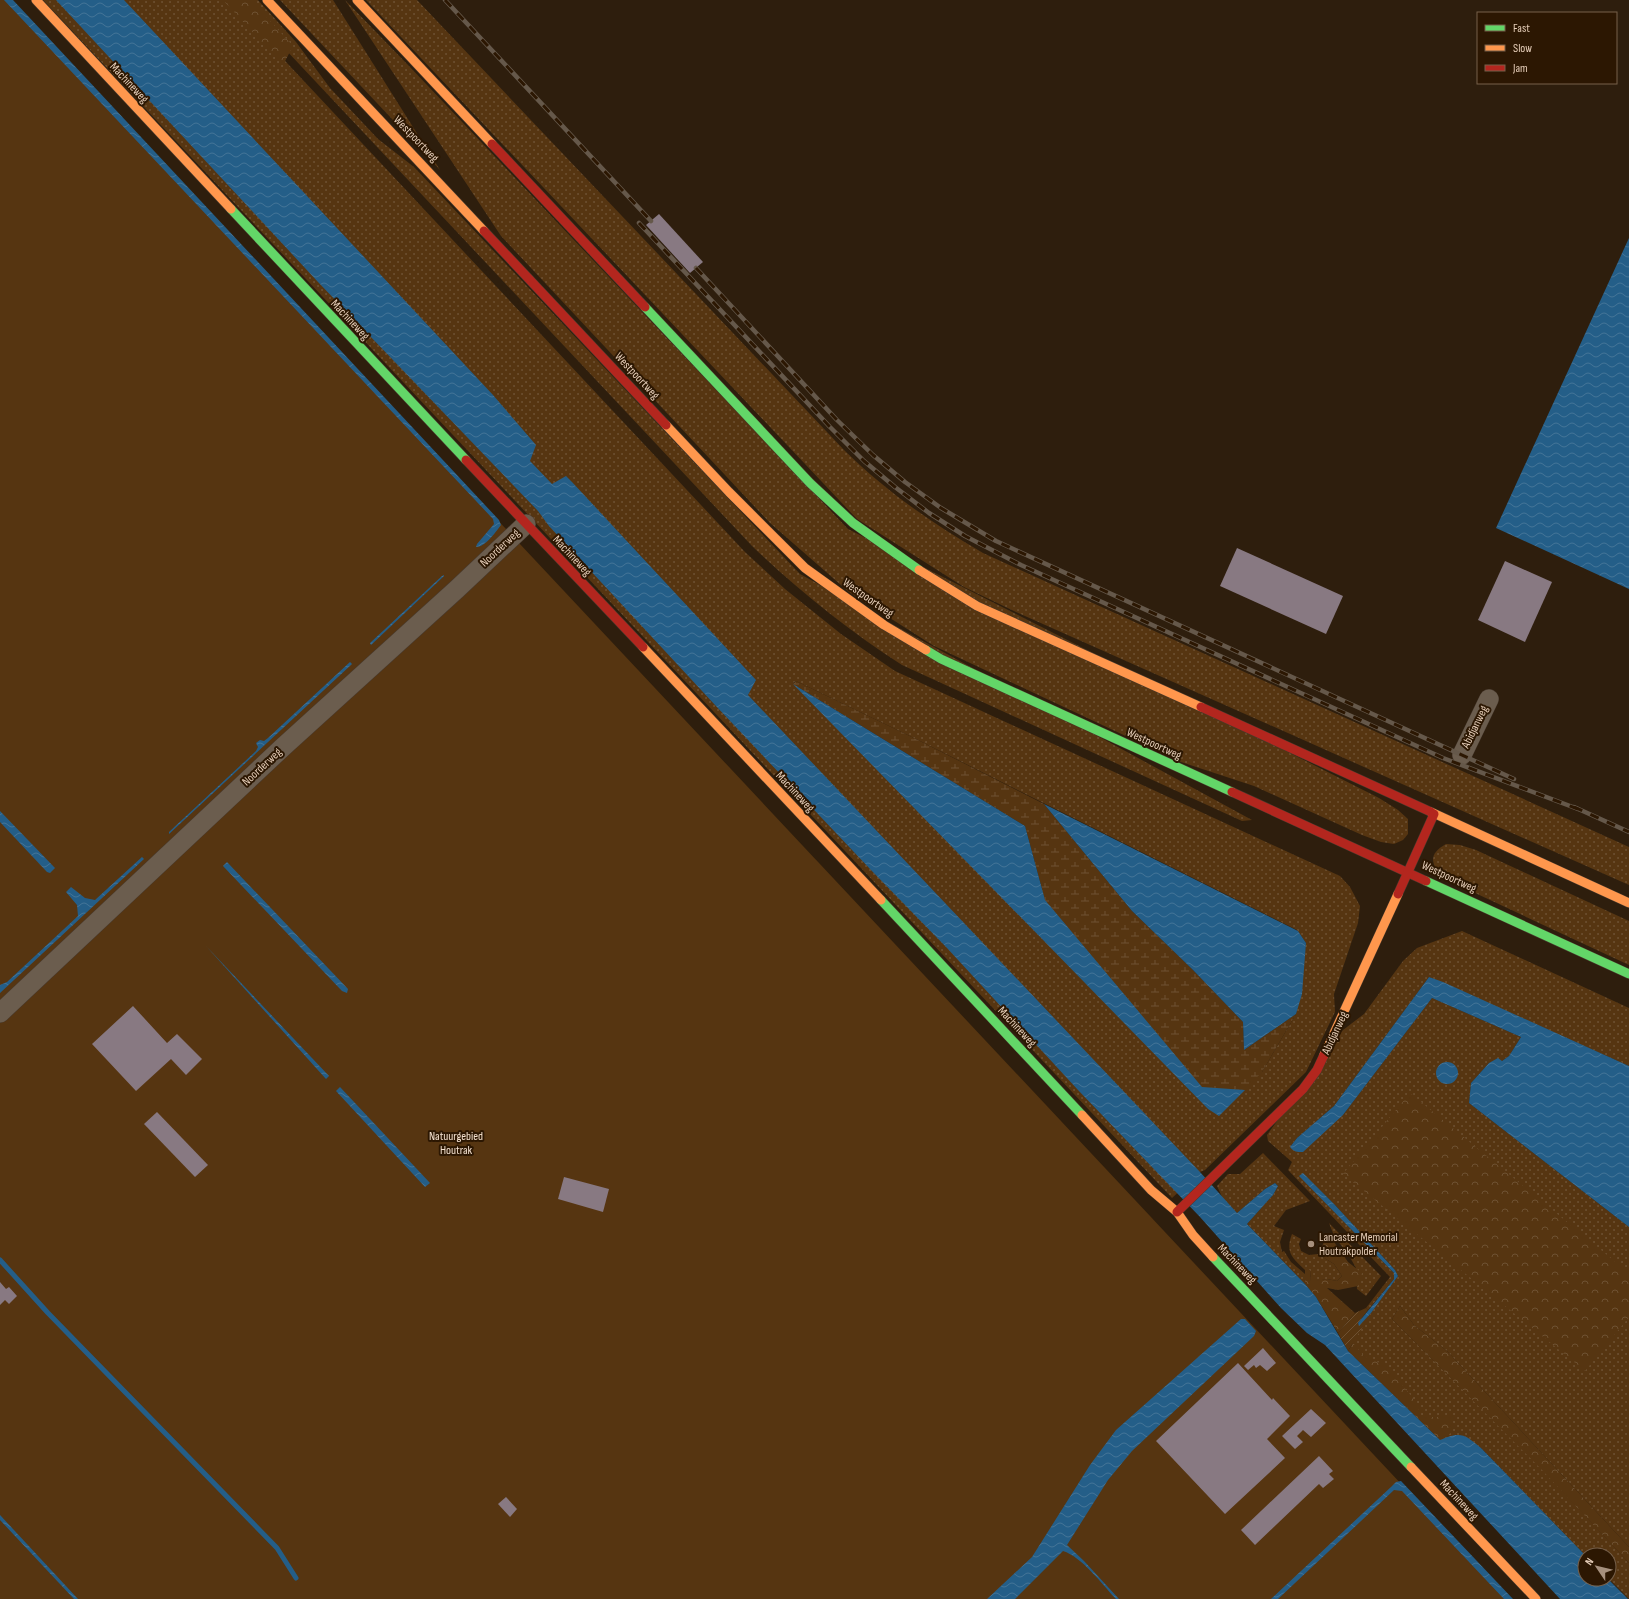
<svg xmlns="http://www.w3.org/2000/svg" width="1629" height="1599" viewBox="0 0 1629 1599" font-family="'Sofia Sans Condensed',sans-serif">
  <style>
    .grass { fill: url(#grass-dots); fill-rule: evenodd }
    .forest { fill: url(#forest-crowns) }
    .wetland { fill: url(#wetland-marsh) }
    .park { fill: #563511 }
    .garden { fill: url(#garden-furrows) }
    .water { fill: url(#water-waves) }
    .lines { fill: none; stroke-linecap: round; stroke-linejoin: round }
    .stream { stroke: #245e88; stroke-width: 5 }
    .building { fill: #887982 }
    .street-casing { stroke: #483a2e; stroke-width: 20 }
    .fast-casing { stroke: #483a2e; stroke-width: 10 }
    .slow-casing { stroke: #483a2e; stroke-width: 10 }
    .jam-casing { stroke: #483a2e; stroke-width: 10 }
    .street { stroke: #6b5d4e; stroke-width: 19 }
    .fast { stroke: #63d668; stroke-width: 9 }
    .slow { stroke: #ff974d; stroke-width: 9 }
    .jam { stroke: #b3261e; stroke-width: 9 }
    .rail-casing { stroke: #65584a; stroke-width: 4.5 }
    .rail { stroke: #2c1702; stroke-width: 3; stroke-dasharray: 9; stroke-linecap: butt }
    .poi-dot { fill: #a6907d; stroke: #2c1702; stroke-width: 1.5 }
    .labels { text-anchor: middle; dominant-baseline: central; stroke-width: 4; stroke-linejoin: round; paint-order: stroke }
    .street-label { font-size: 12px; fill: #e6ceb9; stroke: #2c1702 }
    .park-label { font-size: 12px; fill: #f4e1d0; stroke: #2c1702 }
    .poi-label { font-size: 12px; fill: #e6ceb9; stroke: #2c1702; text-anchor: start }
  </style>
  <defs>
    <pattern id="grass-dots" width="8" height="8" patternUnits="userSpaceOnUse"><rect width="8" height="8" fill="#563511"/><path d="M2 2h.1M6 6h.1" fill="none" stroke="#6e5132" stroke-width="1.8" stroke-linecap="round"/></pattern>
    <pattern id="forest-crowns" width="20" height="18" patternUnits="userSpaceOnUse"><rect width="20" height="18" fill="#563511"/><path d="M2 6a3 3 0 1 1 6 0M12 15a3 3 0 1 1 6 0" fill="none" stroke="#6e5132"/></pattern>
    <pattern id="wetland-marsh" width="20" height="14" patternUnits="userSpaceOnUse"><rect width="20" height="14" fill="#563511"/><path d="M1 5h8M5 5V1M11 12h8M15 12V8" fill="none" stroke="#6e5132"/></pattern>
    <pattern id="garden-furrows" width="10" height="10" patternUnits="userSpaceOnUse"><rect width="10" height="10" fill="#563511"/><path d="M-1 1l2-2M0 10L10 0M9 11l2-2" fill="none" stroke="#6e5132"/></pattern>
    <pattern id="water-waves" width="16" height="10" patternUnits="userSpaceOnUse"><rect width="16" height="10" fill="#245e88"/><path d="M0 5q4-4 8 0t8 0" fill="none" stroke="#447497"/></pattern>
  </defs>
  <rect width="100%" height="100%" fill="#2e1e0d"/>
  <!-- grass -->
  <g class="grass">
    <path d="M43,0h185l517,552 40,37 56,45 54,37 445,205 10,11 10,19 -2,17 -24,71 1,18 -29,60 -101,98 -5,2 -28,26zM796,681l122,59 379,190 9,13 -10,71 -34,58 -469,-389z"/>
    <path d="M239,0h19l38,42 34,46 48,51 36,28 386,407 452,246 -10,1 -340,-156c-54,-35 -104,-75 -150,-119z"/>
    <polygon points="280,0 333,0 440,170"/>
    <polygon points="345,0 409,66 848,529 1379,798 1398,810 1408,819 1408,834 1403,840 1394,844 1381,842 1362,835 1254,786 1181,762 934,646 849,592 770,523 501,236"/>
    <path d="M366,0h51l428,451c42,41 88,73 138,102l646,294v38l-613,-273 -52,-25 -107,-68z"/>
    <path d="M1446,844l14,1 16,5 153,71v44l-184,-86c-13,-13 -19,-24 1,-35z"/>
    <polygon points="1462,931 1629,1008 1629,1066 1429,977 1334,1106 1297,1138 1290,1147 1343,1115 1432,998 1521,1037 1509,1056 1502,1061 1489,1063 1471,1083 1469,1103 1629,1227 1629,1547 1447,1351 1414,1325 1400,1306 1392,1319 1544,1471 1629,1563 1629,1599 1609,1579 1609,1555 1585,1555 1481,1448 1440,1440 1350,1341 1398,1276 1395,1270 1335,1205 1303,1174 1300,1176 1394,1273 1394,1279 1368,1310 1366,1308 1390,1277 1288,1170 1292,1162 1268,1141 1267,1135 1343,1030 1364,1014 1403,961 1417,948"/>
    <polygon points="1263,1153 1310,1201 1286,1210 1274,1226 1284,1230 1280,1242 1282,1252 1284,1251 1291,1262 1305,1274 1305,1284 1247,1224 1273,1195 1278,1186 1275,1183 1265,1189 1237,1213 1223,1199 1217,1186 1228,1174 1240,1174"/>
    <polygon points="1329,1223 1381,1276 1366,1296 1357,1289 1356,1268 1347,1252 1335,1238"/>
    <path d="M1292,1234l9,5 -2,5 2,7 8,4 9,-1 16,10 8,12 -5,5 -10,-2 -16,3 -1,-12h-5c-13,-12 -20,-18 -13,-36z"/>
  </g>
  <!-- forest -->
  <g class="forest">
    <polygon points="223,0 251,0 293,46 283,65"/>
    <polygon points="1410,1093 1629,1273 1629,1317 1585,1371 1343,1174"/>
    <polygon points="1332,1239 1348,1262 1362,1273 1358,1286 1338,1290 1327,1288 1355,1313 1338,1333 1316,1297 1305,1284 1305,1270 1310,1270 1311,1281 1327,1279 1337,1281 1342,1276 1334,1264 1318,1254 1325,1240"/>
    <polygon points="1400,1306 1414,1325 1447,1351 1629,1547 1629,1563 1543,1471 1392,1319"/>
    <polygon points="1353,1343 1364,1356 1387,1366 1417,1403 1421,1417 1451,1417 1451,1433 1440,1440 1348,1351"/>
  </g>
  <!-- wetland -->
  <polygon class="wetland" points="796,681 918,740 1044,804 1132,911 1193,970 1243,1022 1244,1050 1296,1014 1262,1072 1245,1090 1202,1087 1045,900 1025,826 793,684"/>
  <!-- park -->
  <polygon class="park" points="0,0 10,0 1509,1599 0,1599"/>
  <!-- garden -->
  <polygon class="garden" points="1366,1308 1368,1310 1358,1323 1359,1325 1371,1313 1348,1351 1338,1333 1355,1313"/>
  <!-- water -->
  <g class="water">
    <path d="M4,0h9l486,520 2,5c-6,8 -16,22 -25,22l1,-3 17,-20 -1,-5z"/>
    <path d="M56,0h68l369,395 43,50 -6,16 22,23 14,-8 6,6 184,198 -8,15 452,477 37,41 28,-24 10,-6 3,3 -5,9 -26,29 58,60 11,13 32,54 92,89c20,-9 25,-6 41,8l104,107v24h23l20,20h-68l-235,-254 -18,-12 -26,-25 -81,-91 -122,-127 -131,-142 -77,-79 -155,-164 -166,-179 -11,-15 -220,-229z"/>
    <polygon points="1629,238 1629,589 1496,528"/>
    <polygon points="444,575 444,576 371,645 370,643 442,576"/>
    <polygon points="350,662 352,664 169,834 169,832 256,751 258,747 256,743 260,740 264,741 268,738"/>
    <polygon points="793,684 1025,826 1045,900 1202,1087 1245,1090 1219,1116 1208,1109"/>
    <polygon points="1044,804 1298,931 1306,943 1302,994 1296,1014 1244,1050 1243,1022 1193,970 1132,911"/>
    <polygon points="0,811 55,868 50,873 47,872 0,822"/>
    <polygon points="142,857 144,859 0,993 0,985 7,982 78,916 77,905 66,892 71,887 85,898 95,900"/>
    <polygon points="227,862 348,989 347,993 342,991 223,866"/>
    <polygon points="206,946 329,1076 326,1079"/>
    <path d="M1429,977l14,5 186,84v161l-160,-124 2,-20 18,-20 9,-5 4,3 7,-5 12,-19 -89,-39 -89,117 -40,37c-6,0 -9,0 -13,-5l7,-9 37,-32z"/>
    <circle cx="1447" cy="1073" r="11"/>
    <polygon points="340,1087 430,1183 425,1187 336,1091"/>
    <polygon points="1303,1173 1335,1205 1395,1270 1398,1276 1371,1313 1359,1326 1358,1323 1394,1279 1394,1273 1299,1176"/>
    <path d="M1241,1319h4l11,12 -2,5 -122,115 -24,29 -41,65 17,16 35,38h-3c-14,-15 -34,-42 -53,-48l-48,48h-28l45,-42 58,-92 26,-35z"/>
    <polygon points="1401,1481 1513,1599 1504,1599 1402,1491 1394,1490 1278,1599 1271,1599 1391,1487 1396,1482"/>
    <polygon points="0,1515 78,1599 74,1599 0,1520"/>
  </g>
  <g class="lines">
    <!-- stream -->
    <polyline class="stream" points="0,1260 48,1313 277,1548 296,1578"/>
  </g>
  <!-- building -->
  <g class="building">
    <polygon points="659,214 703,262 690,273 646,225"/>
    <polygon points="1237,548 1343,596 1326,634 1220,586"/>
    <polygon points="1505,561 1552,582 1525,642 1478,620"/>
    <polygon points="133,1006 167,1043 177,1034 202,1059 186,1075 171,1059 136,1091 92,1044"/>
    <polygon points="157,1112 208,1165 195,1177 144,1124"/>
    <polygon points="564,1177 609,1189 603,1212 558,1199"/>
    <polygon points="0,1282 6,1289 9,1287 17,1296 9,1304 5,1300 0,1305"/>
    <polygon points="1263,1348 1276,1363 1267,1371 1260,1365 1256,1368 1254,1365 1248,1370 1244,1366"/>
    <polygon points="1238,1363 1272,1400 1273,1398 1290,1416 1267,1439 1285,1458 1225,1514 1156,1441"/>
    <polygon points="1311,1409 1326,1423 1311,1437 1303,1430 1297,1436 1303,1442 1295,1449 1282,1436"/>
    <polygon points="1319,1456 1333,1471 1329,1474 1334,1479 1323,1488 1319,1484 1255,1545 1241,1530"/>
    <polygon points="506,1497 517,1509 510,1517 498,1504"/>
  </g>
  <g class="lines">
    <!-- street casing -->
    <g class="street-casing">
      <g id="street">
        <polyline points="1462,755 1489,699"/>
        <polyline points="0,1013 283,747 457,589 526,524"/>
      </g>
    </g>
    <!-- fast casing -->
    <g class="fast-casing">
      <g id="fast">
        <polyline points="231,209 466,460"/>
        <polyline points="645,307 810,483 853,523 919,570"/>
        <polyline points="926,650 941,659 1232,792"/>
        <polyline points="1426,881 1629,974"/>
        <polyline points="881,900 1082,1115"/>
        <polyline points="1213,1257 1411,1467"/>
      </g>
    </g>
    <!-- slow casing -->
    <g class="slow-casing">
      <g id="slow">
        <polyline points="36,0 231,209"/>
        <polyline points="267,0 484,231"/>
        <polyline points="357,0 492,144"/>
        <polyline points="666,425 729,492 805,568 884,625 926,650"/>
        <polyline points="919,570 977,606 1201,707"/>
        <polyline points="643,647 881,900"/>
        <polyline points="1431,812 1629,903"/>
        <polyline points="1324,1055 1398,894"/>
        <polyline points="1082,1115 1151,1190 1177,1212 1193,1235 1213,1257"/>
        <polyline points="1411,1467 1536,1599"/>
      </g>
    </g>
    <!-- jam casing -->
    <g class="jam-casing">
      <g id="jam">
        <polyline points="492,144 645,307"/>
        <polyline points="484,231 666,425"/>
        <polyline points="466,460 643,647"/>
        <polyline points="1201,707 1431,812"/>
        <polyline points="1232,792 1426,881"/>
        <polyline points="1398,894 1434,814"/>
        <polyline points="1177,1212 1303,1089 1317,1070 1324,1055"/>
      </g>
    </g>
    <!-- street -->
    <use href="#street" class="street"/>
    <!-- fast -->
    <use href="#fast" class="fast"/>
    <!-- slow -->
    <use href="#slow" class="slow"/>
    <!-- jam -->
    <use href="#jam" class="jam"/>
    <!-- rail casing -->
    <g class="rail-casing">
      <g id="rail">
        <polyline points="445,0 651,221"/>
        <polyline points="639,223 830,427 864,461 895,487 929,513 965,536 1021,565 1443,758 1578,809"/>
        <polyline points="696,268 837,420 873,455 905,482 941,508 996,541 1514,779"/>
        <polyline points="1574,807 1629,832"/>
      </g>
    </g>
    <!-- rail -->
    <use href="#rail" class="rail"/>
  </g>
  <!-- markers -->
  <circle class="poi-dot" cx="1311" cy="1244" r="4"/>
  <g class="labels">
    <!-- street labels -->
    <g class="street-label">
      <text transform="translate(129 83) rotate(47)">Machineweg</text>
      <text transform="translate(416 139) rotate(46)">Westpoortweg</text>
      <text transform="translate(350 320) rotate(47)">Machineweg</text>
      <text transform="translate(637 376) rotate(47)">Westpoortweg</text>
      <text transform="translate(500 548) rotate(-43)">Noorderweg</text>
      <text transform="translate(572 556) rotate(47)">Machineweg</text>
      <text transform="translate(868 598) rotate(35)">Westpoortweg</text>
      <text transform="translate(1475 727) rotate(-64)">Abidjanweg</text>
      <text transform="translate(1154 744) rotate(25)">Westpoortweg</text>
      <text transform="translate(262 767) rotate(-43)">Noorderweg</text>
      <text transform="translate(795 792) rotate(47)">Machineweg</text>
      <text transform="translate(1449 877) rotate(25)">Westpoortweg</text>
      <text transform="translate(1017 1027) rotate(47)">Machineweg</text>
      <text transform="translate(1335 1033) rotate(-65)">Abidjanweg</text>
      <text transform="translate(1237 1264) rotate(46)">Machineweg</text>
      <text transform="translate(1459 1500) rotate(47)">Machineweg</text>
    </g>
    <!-- park labels -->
    <g class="park-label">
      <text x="456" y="1136">Natuurgebied<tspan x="456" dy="14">Houtrak</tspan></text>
    </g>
    <!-- poi labels -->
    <g class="poi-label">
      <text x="1319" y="1237">Lancaster Memorial<tspan x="1319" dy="14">Houtrakpolder</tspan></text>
    </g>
  </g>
  <!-- legend -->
  <rect x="1477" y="12" width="140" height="72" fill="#2c1702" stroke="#76604b"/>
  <rect x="1485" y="25" width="20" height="6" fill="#63d668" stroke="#76604b"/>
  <text x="1513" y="32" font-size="12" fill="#e6ceb9">Fast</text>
  <rect x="1485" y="45" width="20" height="6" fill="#ff974d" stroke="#76604b"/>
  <text x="1513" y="52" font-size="12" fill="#e6ceb9">Slow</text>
  <rect x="1485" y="65" width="20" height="6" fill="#b3261e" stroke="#76604b"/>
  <text x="1513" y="72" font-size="12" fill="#e6ceb9">Jam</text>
  <!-- north arrow -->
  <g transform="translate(1597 1567) rotate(305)"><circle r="19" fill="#2c1702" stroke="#76604b"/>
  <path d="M0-3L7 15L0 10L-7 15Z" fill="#a6907d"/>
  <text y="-6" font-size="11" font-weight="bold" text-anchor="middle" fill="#e6ceb9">N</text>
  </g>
</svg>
